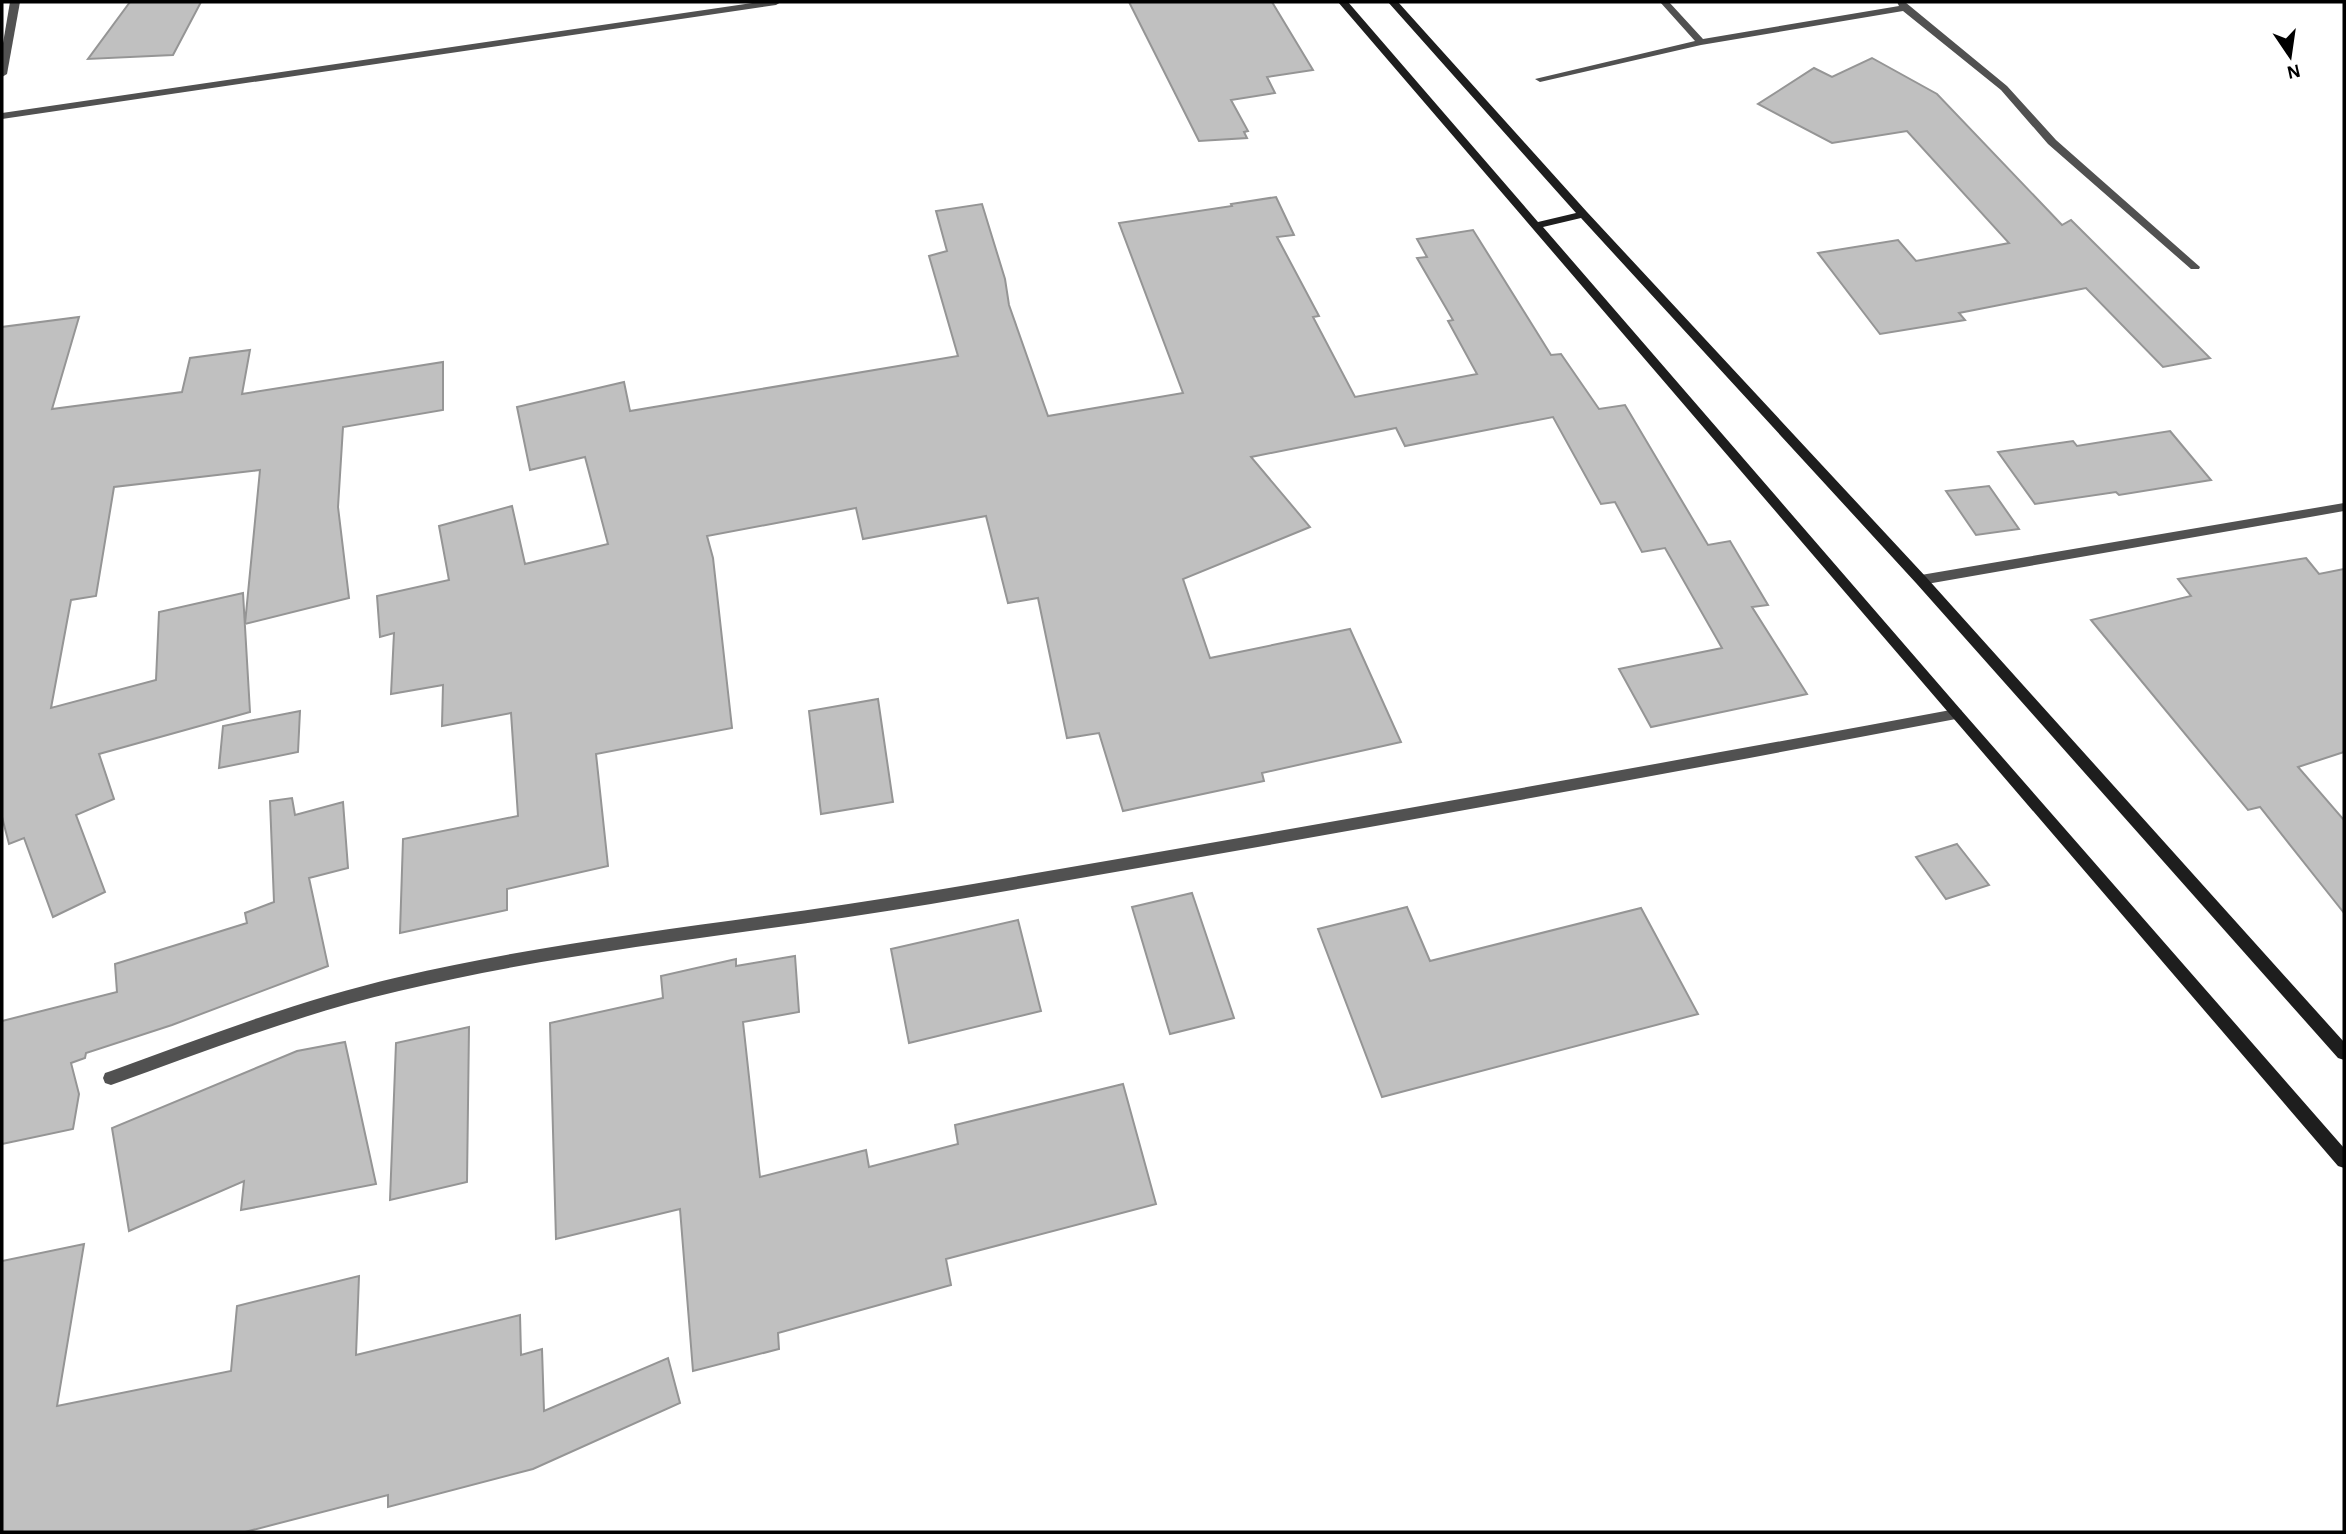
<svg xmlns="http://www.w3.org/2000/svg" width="2346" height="1534" viewBox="0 0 2346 1534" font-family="'Alegreya Sans',sans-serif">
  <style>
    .building { fill: #c0c0c0; stroke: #959595; stroke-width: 2 }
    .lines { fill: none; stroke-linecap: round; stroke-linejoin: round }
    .street { fill: #515151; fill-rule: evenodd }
    .secondary { fill: #1e1e1e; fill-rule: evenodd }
  </style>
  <rect width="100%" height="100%" fill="#fff"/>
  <!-- building -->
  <g class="building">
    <polygon points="130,2 201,2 173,55 88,59"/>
    <polygon points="1129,2 1272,2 1313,70 1267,77 1275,93 1231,100 1248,131 1244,132 1247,138 1199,141"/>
    <polygon points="1872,58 1937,94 2062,225 2071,220 2210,358 2163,367 2086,288 1959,313 1965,320 1880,334 1818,253 1898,240 1916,261 2009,243 1907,131 1832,143 1758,104 1814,68 1832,77"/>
    <polygon points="1276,197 1294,235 1277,237 1319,316 1313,317 1355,397 1477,374 1448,321 1453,320 1417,258 1427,257 1417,239 1473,230 1551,355 1561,354 1599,409 1625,405 1708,545 1730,541 1768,605 1752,607 1807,694 1651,727 1619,669 1722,648 1665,548 1642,552 1615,502 1601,504 1553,417 1405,446 1396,428 1251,457 1310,527 1183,579 1210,658 1350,629 1401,742 1262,773 1264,781 1123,811 1099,733 1067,738 1038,598 1008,603 986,516 863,539 856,508 707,536 713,558 732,728 596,754 608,866 507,889 507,910 400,933 403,839 518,816 511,713 442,726 443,685 391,694 394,633 380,637 377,596 449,580 439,526 512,506 525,564 608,544 585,457 530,470 517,407 624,382 630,411 958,356 929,256 947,251 936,211 982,204 1005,279 1009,305 1048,416 1183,393 1119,223 1232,206 1231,204"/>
    <polygon points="79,317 52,409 182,392 190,358 250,350 242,394 443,362 443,410 343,427 338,507 349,598 245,624 260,470 114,487 96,596 71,600 51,708 156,680 159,612 243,593 250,712 99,754 114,799 76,815 105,892 53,917 24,838 9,844 2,817 2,327"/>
    <polygon points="2170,431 2211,480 2119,495 2116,492 2035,504 1998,452 2073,441 2077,446"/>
    <polygon points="1989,486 2019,529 1976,535 1946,491"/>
    <polygon points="2306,558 2319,574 2344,569 2344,752 2298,767 2344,820 2344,913 2260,807 2248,810 2091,620 2191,596 2178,579"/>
    <polygon points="878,699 893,802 821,814 809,711"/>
    <polygon points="300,711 298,752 219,768 223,726"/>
    <polygon points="292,798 295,815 343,802 348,868 309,878 328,966 172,1025 86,1053 85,1058 71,1063 79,1094 73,1129 2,1144 2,1021 117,992 115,964 247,923 245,913 274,902 270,801"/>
    <polygon points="1957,844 1989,885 1946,899 1916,857"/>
    <polygon points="1192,893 1234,1018 1170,1034 1132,907"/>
    <polygon points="1407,907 1430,961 1641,908 1698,1014 1382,1097 1318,929"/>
    <polygon points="1018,920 1041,1011 909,1043 891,949"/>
    <polygon points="795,956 799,1012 743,1022 760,1177 866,1150 869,1167 958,1144 955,1125 1123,1084 1156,1204 946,1259 951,1285 778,1333 779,1349 693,1371 680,1209 556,1239 550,1023 663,998 661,976 736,959 736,966"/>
    <polygon points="469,1027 467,1182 390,1200 396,1043"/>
    <polygon points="345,1042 376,1184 241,1210 244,1181 129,1231 112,1128 297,1051"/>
    <polygon points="84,1244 57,1406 231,1371 237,1306 359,1276 356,1355 520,1315 521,1355 542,1349 544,1411 668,1358 680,1403 533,1469 388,1507 388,1495 245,1532 2,1532 2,1261"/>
  </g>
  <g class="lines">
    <!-- street -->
    <g class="street">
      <polygon points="10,2 20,2 7,74 2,77 2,49"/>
      <polygon points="759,2 781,2 776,5 2,119 2,113"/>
      <polygon points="1660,2 1669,2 1703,39 1899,6 1897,2 1905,2 2007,86 2056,140 2200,267 2199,269 2191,269 2048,144 2001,90 1903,11 1701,45 1540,82 1535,79 1695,41"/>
      <polygon points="2344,503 2344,511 1921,585 1915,580 1921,575"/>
      <path d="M1956,709l5,1 2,4 -2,4 -5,1c-341,65 -683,126 -1025,185 -177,30 -357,45 -532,87 -99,23 -193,60 -288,94l-6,-2 -2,-5 2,-5 6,-2c95,-35 189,-71 288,-94 175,-41 355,-56 532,-86 342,-58 684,-119 1025,-182z"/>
    </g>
    <!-- secondary -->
    <polygon class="secondary" points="1338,2 1348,2 1538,222 1576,213 1388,2 1398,2 1587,212 1926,577 2344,1042 2344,1060 2338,1058 1916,583 1581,218 1543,227 1961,710 2344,1148 2344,1168 2338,1166"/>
  </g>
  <!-- border -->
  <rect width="2346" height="1534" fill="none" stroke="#000000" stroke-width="7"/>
  <!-- north arrow -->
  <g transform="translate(2290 56) rotate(167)" stroke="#ffffff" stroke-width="5" paint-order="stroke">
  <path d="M0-5L12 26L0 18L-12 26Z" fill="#000000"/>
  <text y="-10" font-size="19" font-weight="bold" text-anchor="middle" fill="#000000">N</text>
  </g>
</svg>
